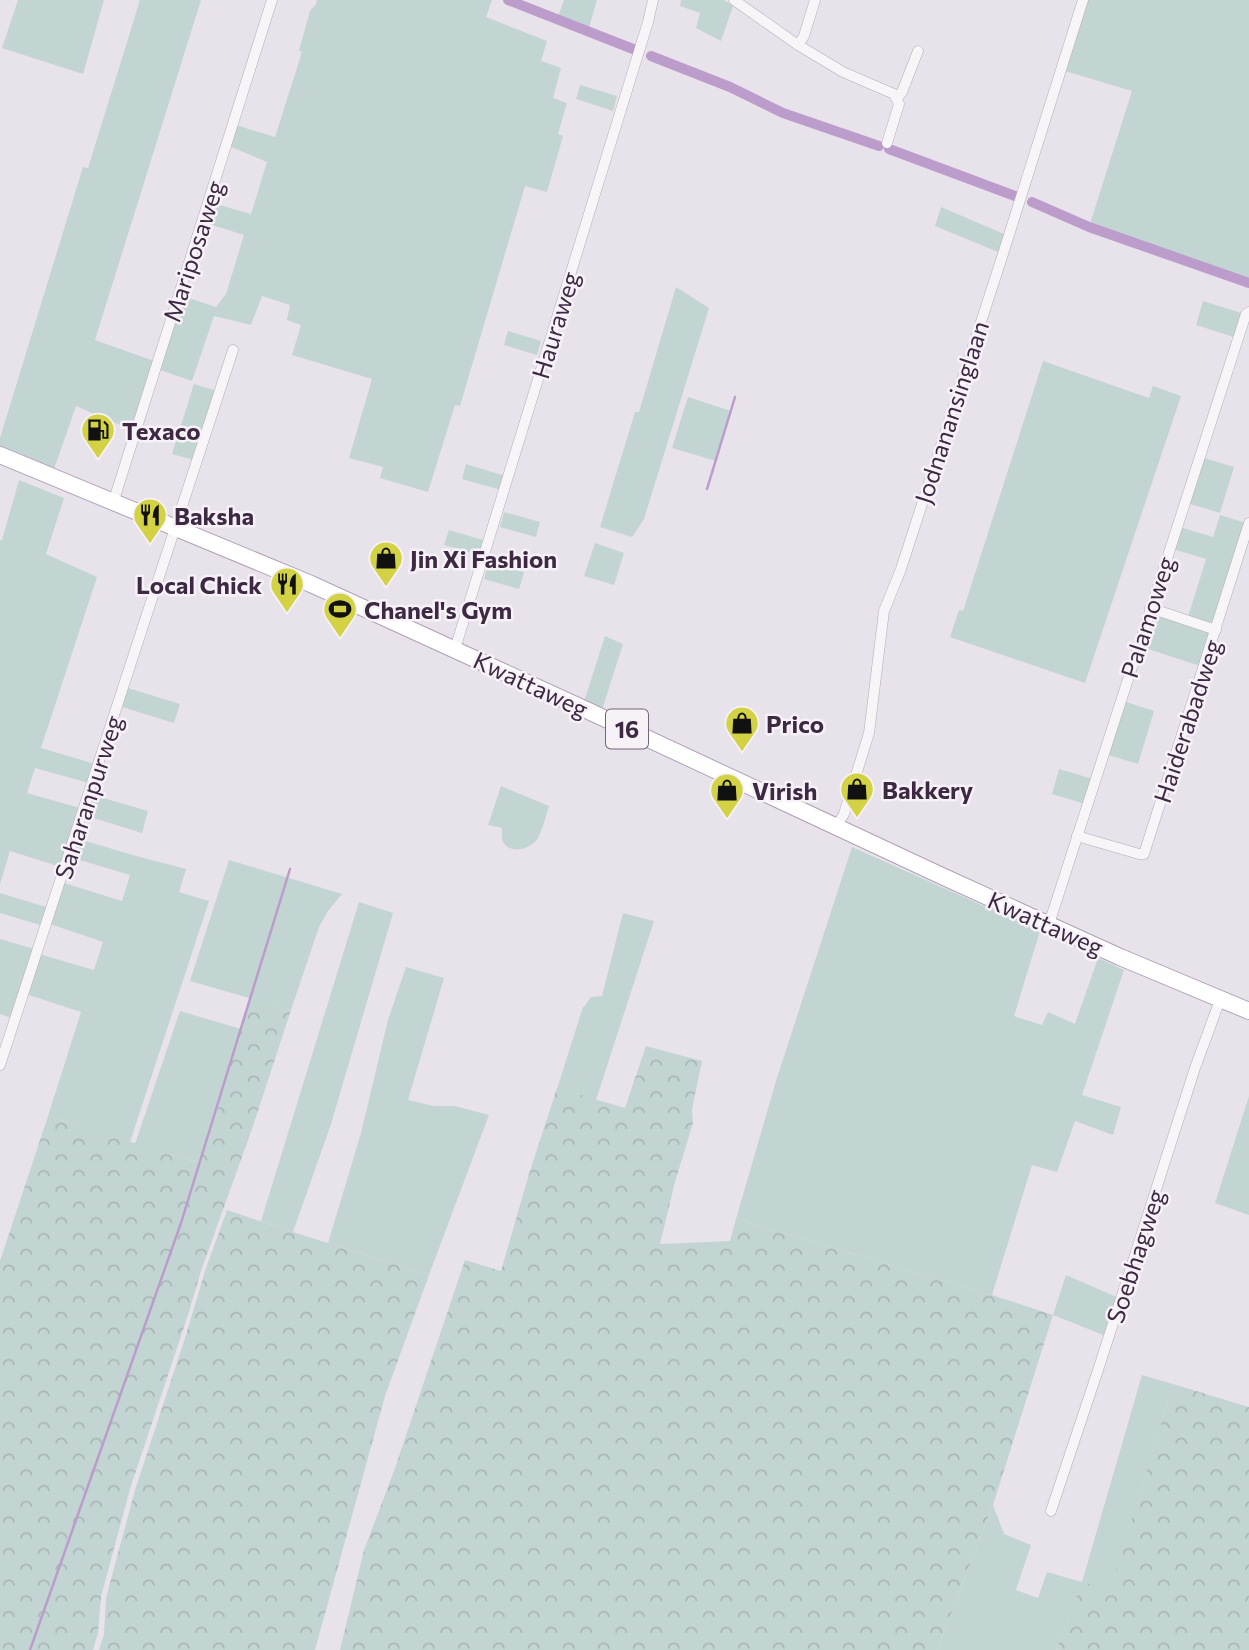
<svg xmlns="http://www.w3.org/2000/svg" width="1249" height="1650" viewBox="0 0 1249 1650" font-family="Commissioner,sans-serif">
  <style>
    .grass { fill: #c3d5d3 }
    .forest { fill: url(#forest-crowns) }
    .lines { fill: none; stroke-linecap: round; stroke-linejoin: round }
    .stream { stroke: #bb9ccb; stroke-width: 2.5 }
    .canal { stroke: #bb9ccb; stroke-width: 10 }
    .minor-casing { stroke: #b5aab9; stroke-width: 11 }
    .primary-casing { stroke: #b1a1b7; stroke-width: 18 }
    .minor { stroke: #f8f5f9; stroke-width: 10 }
    .primary { stroke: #fff; stroke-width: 16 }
    .labels { text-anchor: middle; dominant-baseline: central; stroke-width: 5; stroke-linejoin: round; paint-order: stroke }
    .shield { fill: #f6f2f8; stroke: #756579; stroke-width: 2 }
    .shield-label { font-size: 23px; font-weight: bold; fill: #3e2943 }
    .street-label { font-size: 24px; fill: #3e2943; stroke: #f6f2f8 }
    .poi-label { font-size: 24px; font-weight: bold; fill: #3e2943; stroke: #f6f2f8; text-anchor: start }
  </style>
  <defs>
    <pattern id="forest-crowns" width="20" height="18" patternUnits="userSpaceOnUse" patternTransform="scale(1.75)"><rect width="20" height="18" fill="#c3d5d3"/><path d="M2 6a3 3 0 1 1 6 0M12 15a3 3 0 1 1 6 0" fill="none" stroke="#a9b7b6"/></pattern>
  </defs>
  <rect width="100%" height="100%" fill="#e8e2eb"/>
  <!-- grass -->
  <g class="grass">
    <polygon points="18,0 104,0 83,74 2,48"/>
    <polygon points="140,0 201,0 95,340 154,361 132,430 76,406 52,475 0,453 0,438 83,167 88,168"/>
    <polygon points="317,0 492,0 486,17 547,41 541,61 561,68 553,98 567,103 558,134 563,136 547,192 525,186 460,406 455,405 428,492 380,478 383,467 349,458 372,379 292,355 301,325 287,320 290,305 262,296 251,325 214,316 192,381 160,370 183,296 216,307 226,294 244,235 206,223 212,203 251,214 267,162 229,146 236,125 275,137 302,52 299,50 310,11 316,4"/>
    <polygon points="564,0 597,0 588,31 557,19"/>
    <polygon points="681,0 724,0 733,6 721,41 696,28 700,13 680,6"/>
    <polygon points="1087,0 1249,0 1249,283 1089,227 1132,91 1065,71"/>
    <polygon points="580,85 617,96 613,111 576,99"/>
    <polygon points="941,207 1004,234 998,252 935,226"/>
    <polygon points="676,287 709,308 644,519 632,537 600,527 635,412 639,412"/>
    <polygon points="1203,301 1241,313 1234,337 1196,325"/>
    <polygon points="508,331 541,341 537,355 504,345"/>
    <polygon points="1043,361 1149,398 1153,386 1181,396 1085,683 950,637 959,610 963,611"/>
    <polygon points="194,384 217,391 194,460 172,454"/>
    <polygon points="688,397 731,411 716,461 672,448"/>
    <polygon points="1201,457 1234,467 1220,513 1187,503"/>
    <polygon points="466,464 505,476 501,490 462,479"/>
    <polygon points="19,480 64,498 46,554 97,577 41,748 95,764 89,783 35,768 27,793 80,808 61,867 10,851 0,884 0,540 2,540"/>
    <polygon points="504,512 540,522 536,537 500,527"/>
    <polygon points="1220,515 1246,523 1216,621 1210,624 1188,617 1206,559 1173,549 1180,527 1213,537"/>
    <polygon points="449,530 483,540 479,555 444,545"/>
    <polygon points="595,543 624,553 614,585 584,576"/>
    <polygon points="489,562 524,572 519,589 484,579"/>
    <polygon points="1155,614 1208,632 1210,636 1200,666 1142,647 1152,616"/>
    <polygon points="605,636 623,644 601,713 583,705"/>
    <polygon points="128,688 180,704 174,723 122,707"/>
    <polygon points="1126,702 1154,711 1138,764 1108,755"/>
    <polygon points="1059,769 1093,779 1085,804 1052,794"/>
    <path d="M501,786l48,20c-3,10 -6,22 -11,32 -8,13 -32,17 -36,1 0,0 0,-10 0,-11l-14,-3z"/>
    <polygon points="93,795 148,811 142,833 87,816"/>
    <polygon points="79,839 136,856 186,869 179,892 209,901 130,1142 48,1116 81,1012 26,994 39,954 94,970 103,942 50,924 64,883 122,901 130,875 73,858"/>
    <polygon points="852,847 1040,931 1014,1016 1042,1025 1048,1012 1075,1024 1098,958 1124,970 1082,1095 1121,1107 1113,1135 1075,1121 1057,1172 1032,1165 992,1295 736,1219 776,1081"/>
    <polygon points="229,860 342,894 328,911 319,927 291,1010 190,981"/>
    <polygon points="0,893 46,907 40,925 0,913"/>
    <polygon points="359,902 393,913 331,1124 293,1232 261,1221"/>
    <polygon points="623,913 654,921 596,1100 557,1089 583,1007 584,1007 591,997 602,996"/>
    <polygon points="0,939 34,949 11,1018 0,1014"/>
    <polygon points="406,967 444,978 408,1100 434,1106 455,1106 489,1115 429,1275 328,1243 361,1133 388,1020"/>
    <polygon points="180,1011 241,1029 200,1163 135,1144"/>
    <polygon points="1249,1096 1249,1215 1215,1203"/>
    <polygon points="1066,1275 1119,1298 1106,1336 1053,1315"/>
    <polygon points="1142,1375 1173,1384 1110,1591 1082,1583 1056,1650 937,1650 993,1505 1004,1534 1031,1545 1016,1590 1038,1598 1047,1572 1082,1582"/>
  </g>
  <!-- forest -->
  <g class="forest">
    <polygon points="250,998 291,1010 252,1129 201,1271 189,1312 130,1489 101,1597 98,1633 93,1650 0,1650 0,1261 48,1116 199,1163"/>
    <polygon points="646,1046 702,1061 692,1109 693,1123 675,1182 660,1244 730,1241 736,1219 992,1295 1053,1315 993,1505 937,1650 340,1650 364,1550 394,1471 465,1260 501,1271 529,1174 557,1088 625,1108"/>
    <polygon points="227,1210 293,1232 429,1275 385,1396 315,1650 99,1650 104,1634 106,1598 135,1490 185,1338 205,1271"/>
    <polygon points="1173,1384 1249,1407 1249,1650 1056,1650 1082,1582 1110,1590"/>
  </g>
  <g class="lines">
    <!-- stream -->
    <g class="stream">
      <polyline points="707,489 735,397"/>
      <polyline points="30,1650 181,1223 290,869"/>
    </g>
    <!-- canal -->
    <g class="canal">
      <polyline points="508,0 633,49"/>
      <polyline points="651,56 730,87 783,113 879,146"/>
      <polyline points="889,149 1015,196"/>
      <polyline points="1032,202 1089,227 1249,283"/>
    </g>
    <!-- minor casing -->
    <g class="minor-casing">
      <g id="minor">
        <polyline points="734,0 798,45 843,72 894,94 899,104 887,143"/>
        <polyline points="798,45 804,36 815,0"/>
        <polyline points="897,98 902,92 918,51"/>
        <polyline points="113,503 272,0"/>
        <polyline points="1150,608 1216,630"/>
        <polyline points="455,649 648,22 653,0"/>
        <polyline points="836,827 844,814 869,733 884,611 901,569 1003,254 1083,0"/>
        <polyline points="1077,836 1139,854 1144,854 1249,523"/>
        <polyline points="1049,924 1246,314 1249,312"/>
        <polyline points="0,1065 233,350"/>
        <polyline points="1051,1511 1100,1364 1195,1068 1220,1000"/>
      </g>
    </g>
    <!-- primary casing -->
    <g class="primary-casing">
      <polyline id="primary" points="0,455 311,584 580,707 944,877 1120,957 1249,1011"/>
    </g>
    <!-- minor -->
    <use href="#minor" class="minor"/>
    <!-- primary -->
    <use href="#primary" class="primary"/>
  </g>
  <!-- icons -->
  <defs>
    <g id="fuel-pin" transform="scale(1.75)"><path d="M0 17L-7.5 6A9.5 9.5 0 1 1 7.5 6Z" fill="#d2d244" stroke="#f6f2f8"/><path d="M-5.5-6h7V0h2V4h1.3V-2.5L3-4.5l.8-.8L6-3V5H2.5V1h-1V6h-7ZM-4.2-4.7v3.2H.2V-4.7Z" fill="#111"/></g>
    <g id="restaurant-pin" transform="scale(1.75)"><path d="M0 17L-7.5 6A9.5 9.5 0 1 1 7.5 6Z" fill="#d2d244" stroke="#f6f2f8"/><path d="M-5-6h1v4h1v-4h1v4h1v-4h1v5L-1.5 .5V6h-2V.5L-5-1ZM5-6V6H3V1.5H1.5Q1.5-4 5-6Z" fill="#111"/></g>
    <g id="shop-pin" transform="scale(1.75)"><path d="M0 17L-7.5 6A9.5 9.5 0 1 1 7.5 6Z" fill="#d2d244" stroke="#f6f2f8"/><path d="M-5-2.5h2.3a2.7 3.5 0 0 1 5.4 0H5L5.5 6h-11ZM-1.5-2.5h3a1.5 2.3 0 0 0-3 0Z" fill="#111"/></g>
    <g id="stadium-pin" transform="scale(1.75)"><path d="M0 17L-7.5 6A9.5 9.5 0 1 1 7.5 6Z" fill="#d2d244" stroke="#f6f2f8"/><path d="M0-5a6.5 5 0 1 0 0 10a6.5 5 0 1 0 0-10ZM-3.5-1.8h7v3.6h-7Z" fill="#111"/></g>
  </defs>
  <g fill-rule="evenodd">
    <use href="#fuel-pin" x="98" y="430"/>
    <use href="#restaurant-pin" x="150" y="515"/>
    <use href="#shop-pin" x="386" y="558"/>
    <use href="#restaurant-pin" x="287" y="584"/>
    <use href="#stadium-pin" x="340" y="609"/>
    <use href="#shop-pin" x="742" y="723"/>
    <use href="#shop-pin" x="857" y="789"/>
    <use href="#shop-pin" x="727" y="790"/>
  </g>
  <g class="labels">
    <!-- shield labels -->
    <rect class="shield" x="606" y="709.5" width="42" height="39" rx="5"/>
    <g class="shield-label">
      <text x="627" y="729">16</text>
    </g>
    <!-- street labels -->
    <g class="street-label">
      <text transform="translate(193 251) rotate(-72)">Mariposaweg</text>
      <text transform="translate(555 325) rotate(-73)">Hauraweg</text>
      <text transform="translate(951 412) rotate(-72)">Jodnanansinglaan</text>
      <text transform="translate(1147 617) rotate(-72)">Palamoweg</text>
      <text transform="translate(531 684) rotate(25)">Kwattaweg</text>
      <text transform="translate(1187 721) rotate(-72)">Haiderabadweg</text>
      <text transform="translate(88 797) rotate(-72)">Saharanpurweg</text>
      <text transform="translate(1046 923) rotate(24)">Kwattaweg</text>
      <text transform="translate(1135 1256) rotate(-72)">Soebhagweg</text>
    </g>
    <!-- poi labels -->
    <g class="poi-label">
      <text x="122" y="430">Texaco</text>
      <text x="174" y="515">Baksha</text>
      <text x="410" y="558">Jin Xi Fashion</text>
      <text x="262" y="584" text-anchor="end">Local Chick</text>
      <text x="364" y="609">Chanel's Gym</text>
      <text x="766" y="723">Prico</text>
      <text x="882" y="789">Bakkery</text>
      <text x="752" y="790">Virish</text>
    </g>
  </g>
</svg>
